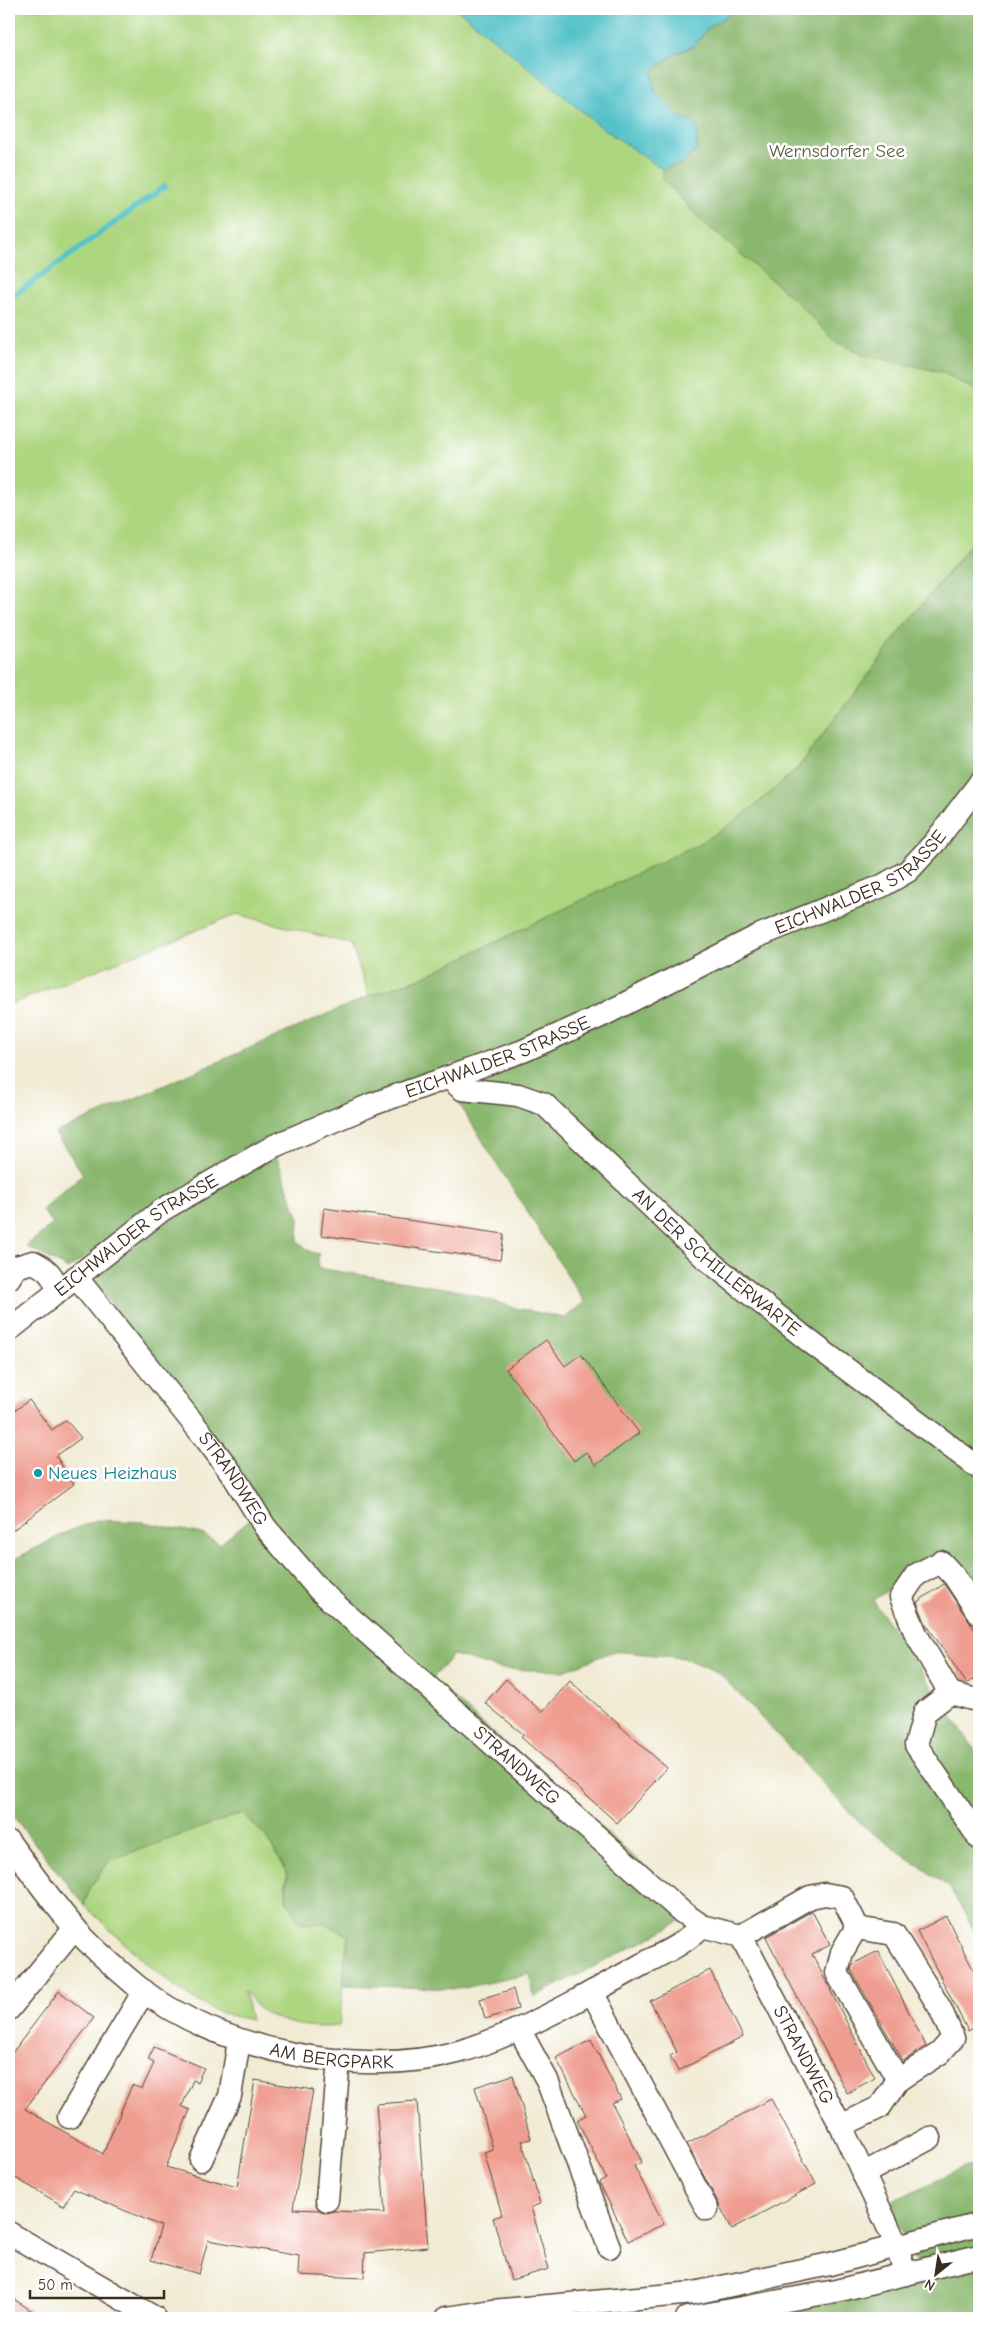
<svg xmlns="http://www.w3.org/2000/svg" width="988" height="2327" viewBox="0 0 988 2327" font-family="'Comic Neue',sans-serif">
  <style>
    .green { fill: #add680; stroke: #74804f }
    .forest { fill: #8ab76e; stroke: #627046 }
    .water { fill: #54c2ca; stroke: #487674 }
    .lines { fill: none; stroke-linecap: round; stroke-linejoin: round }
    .stream { stroke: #54c2ca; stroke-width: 5.5 }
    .building { fill: #ef9d90 }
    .minor-casing { stroke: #564739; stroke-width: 25 }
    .minor { stroke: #fff; stroke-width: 22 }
    .culture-dot { fill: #0f9aa8; stroke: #fff; stroke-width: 2 }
    .labels { text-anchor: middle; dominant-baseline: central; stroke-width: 5; stroke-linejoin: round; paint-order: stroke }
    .park-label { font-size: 19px; fill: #5d5e3b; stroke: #fff }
    .street-label { font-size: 19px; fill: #3b2a1e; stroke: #fff }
    .culture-label { font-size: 19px; fill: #0d838f; stroke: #fff; text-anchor: start }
  </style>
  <rect width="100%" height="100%" fill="#fff"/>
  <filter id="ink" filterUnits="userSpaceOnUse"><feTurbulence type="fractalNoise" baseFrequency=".02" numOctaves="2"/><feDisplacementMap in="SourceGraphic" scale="10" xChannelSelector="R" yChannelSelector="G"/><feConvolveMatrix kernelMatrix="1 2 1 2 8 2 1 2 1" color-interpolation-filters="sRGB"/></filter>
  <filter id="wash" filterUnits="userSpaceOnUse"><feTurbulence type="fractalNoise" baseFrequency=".0096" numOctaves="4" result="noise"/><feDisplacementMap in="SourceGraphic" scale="20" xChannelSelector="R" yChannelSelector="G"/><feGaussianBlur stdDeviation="1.12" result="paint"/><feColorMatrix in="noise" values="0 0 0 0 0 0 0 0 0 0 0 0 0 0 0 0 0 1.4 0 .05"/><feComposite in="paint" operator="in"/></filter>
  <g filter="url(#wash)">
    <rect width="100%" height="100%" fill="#f1ebd4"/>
    <!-- green -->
    <g class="green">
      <polygon points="9,9 979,9 888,360 942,372 979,392 979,533 908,622 796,770 752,808 720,831 694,846 421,978 369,996 351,944 237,914 9,1005"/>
      <path d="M242,1813l24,23 21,36 -2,16 41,35 23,13c-6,30 -6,60 -10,90 -25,3 -55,-1 -77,-15 -7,-4 -13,-15 -18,-21l7,30c-9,-2 -18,-4 -27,-6 -46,-16 -104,-75 -140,-109l7,-19 19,-26z"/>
    </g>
    <!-- forest -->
    <g class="forest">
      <polygon points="732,9 979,9 979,392 942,372 862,355 834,340 795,300 702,221 664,181 662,169 681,164 697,127 678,115 655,92 652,71 675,54 695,45 710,26 729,15"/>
      <polygon points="979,535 979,1603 940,1556 873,1600 979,1756 979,1938 949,1887 863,1826 719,1673 684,1658 614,1651 564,1671 500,1669 453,1655 432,1679 682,1899 699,1910 654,1936 534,1997 530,1974 459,1989 344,1985 344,1964 349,1936 326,1923 301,1924 286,1900 287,1872 266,1836 242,1813 110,1860 91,1886 84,1905 9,1811 9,1562 67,1532 97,1520 143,1522 202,1534 220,1544 262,1509 94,1281 167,1217 276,1155 299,1219 298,1241 311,1252 319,1254 317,1268 457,1290 515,1308 565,1318 584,1302 453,1094 472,1083 457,1062 247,1146 196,1178 68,1269 26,1246 53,1224 42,1210 83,1174 55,1133 369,996 421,978 694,846 720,831 752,808 796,770 908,622"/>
      <polygon points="979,2161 979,2318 735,2318 923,2278 888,2203"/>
    </g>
    <!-- water -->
    <polygon class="water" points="457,9 732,9 729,15 710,26 695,45 675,54 652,71 655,92 678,115 697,126 697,149 681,164 662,169 601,127"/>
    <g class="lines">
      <!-- stream -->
      <polyline class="stream" points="9,299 165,186"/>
    </g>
    <g id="blocks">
      <!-- building -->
      <g class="building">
        <polygon points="324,1208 504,1234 500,1260 321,1235"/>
        <polygon points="546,1340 565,1366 581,1354 639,1433 596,1465 586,1452 574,1461 506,1369"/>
        <polygon points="29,1400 52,1430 66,1420 81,1438 56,1456 74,1484 9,1533 9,1415"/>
        <polygon points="944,1584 979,1636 979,1676 967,1684 926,1624 917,1602"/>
        <polygon points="506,1679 542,1712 570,1681 667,1768 617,1823 521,1737 523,1734 485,1703"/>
        <polygon points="812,1911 830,1945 812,1954 875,2078 847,2093 766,1937"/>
        <polygon points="946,1916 979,1981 979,2025 968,2031 917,1931"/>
        <polygon points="878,1951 926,2046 903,2061 851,1970 853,1964"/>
        <polygon points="710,1970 743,2037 678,2071 670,2056 677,2052 650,2001"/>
        <polygon points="513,1989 518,2009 485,2019 480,1999"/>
        <polygon points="59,1991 94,2018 25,2109 103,2154 132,2085 142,2089 154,2063 148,2060 154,2047 204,2068 197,2082 193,2080 182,2106 190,2110 166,2167 237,2187 255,2080 313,2090 293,2209 319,2210 326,2213 334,2211 385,2213 376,2104 417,2101 428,2247 365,2253 364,2278 298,2275 299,2256 208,2240 199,2274 151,2260 161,2226 74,2189 63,2206 9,2174 9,2057"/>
        <polygon points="591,2040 621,2099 612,2103 642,2162 634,2166 664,2224 628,2241 599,2182 606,2178 577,2120 586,2115 556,2058"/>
        <polygon points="513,2075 531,2139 522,2141 540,2204 531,2207 549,2269 511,2280 493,2218 502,2215 484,2152 493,2149 475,2087"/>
        <polygon points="771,2099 816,2184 732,2229 687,2144"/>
        <polygon points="9,2296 43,2318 9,2318"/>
      </g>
    </g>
  </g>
  <g filter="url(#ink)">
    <use href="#blocks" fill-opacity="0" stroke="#564739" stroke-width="1"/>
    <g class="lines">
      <!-- minor casing -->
      <g class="minor-casing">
        <g id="minor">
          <path id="s1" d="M449,1078l13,11 56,6 26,9 160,153 105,84 170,127"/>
          <path id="s2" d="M76,1277l130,162 27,36 32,52 54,63 363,322 20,14 39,10 100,190 56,120 8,28"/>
          <path d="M9,1278l7,-11 17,-5c15,7 21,14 25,30"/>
          <path id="s3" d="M9,1330l153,-120 112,-64 99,-42 150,-53 80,-36 155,-79 124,-50 26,-15 27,-29 44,-58"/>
          <polyline points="979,1614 954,1576 941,1562 916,1575 901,1597 916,1634 950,1693 972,1699 979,1698"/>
          <polyline points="950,1693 925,1712 916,1745 979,1838"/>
          <path id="s4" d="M9,1842c23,31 46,65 72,93 17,18 38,36 57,52 81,64 221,92 320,65 39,-11 76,-29 112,-48 24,-13 48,-26 71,-39 22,-12 44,-21 61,-39"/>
          <polyline points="856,1928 894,1934 940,2008 953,2038 940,2053 898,2080"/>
          <polyline points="741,1936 810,1897 825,1894 842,1897 854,1920 856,1928 842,1952 837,1973 898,2080 880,2107 841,2126"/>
          <polyline points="592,1992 707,2209"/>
          <polyline points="9,2009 75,1928"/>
          <polyline points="519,2029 547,2080 609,2247"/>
          <polyline points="69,2117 144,1991"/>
          <polyline points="201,2160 230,2096 239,2041"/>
          <polyline points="863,2174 930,2138"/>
          <polyline points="327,2200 339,2060"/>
          <polyline points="9,2233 155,2318"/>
          <polyline points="446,2318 492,2311 694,2293 830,2264 979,2224"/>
          <polyline points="687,2318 836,2291 979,2256"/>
        </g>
      </g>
      <!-- minor -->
      <use href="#minor" class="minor"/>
    </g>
  </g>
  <!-- markers -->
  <circle class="culture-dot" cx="38" cy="1473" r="5"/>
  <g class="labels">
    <!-- park labels -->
    <g class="park-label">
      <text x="837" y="151">Wernsdorfer See</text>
    </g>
    <!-- street labels -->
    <g class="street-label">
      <text stroke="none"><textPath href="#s3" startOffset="969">EICHWALDER STRASSE</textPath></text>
      <text stroke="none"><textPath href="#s3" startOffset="564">EICHWALDER STRASSE</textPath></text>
      <text stroke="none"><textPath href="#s3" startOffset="159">EICHWALDER STRASSE</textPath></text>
      <text stroke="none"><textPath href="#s1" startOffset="335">AN DER SCHILLERWARTE</textPath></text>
      <text stroke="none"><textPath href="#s2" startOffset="256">STRANDWEG</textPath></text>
      <text stroke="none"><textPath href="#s2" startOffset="661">STRANDWEG</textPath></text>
      <text stroke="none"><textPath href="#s4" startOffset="404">AM BERGPARK</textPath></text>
      <text stroke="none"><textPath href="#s2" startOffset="1081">STRANDWEG</textPath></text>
    </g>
    <!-- culture labels -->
    <g class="culture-label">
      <text x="48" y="1473">Neues Heizhaus</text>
    </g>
  </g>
  <!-- margin -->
  <rect width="988" height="2327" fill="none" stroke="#fff" stroke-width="30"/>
  <!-- north arrow -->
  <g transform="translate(936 2274) rotate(210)" stroke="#ffffff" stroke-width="4" paint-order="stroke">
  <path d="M0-4L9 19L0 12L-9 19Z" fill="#3b2a1e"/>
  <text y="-8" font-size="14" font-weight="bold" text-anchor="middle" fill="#3b2a1e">N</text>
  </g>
  <!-- scale -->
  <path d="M30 2290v8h134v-8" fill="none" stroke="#3b2a1e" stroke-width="2.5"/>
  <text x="38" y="2290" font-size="15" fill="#3b2a1e" stroke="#ffffff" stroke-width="4" paint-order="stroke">50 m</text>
</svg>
